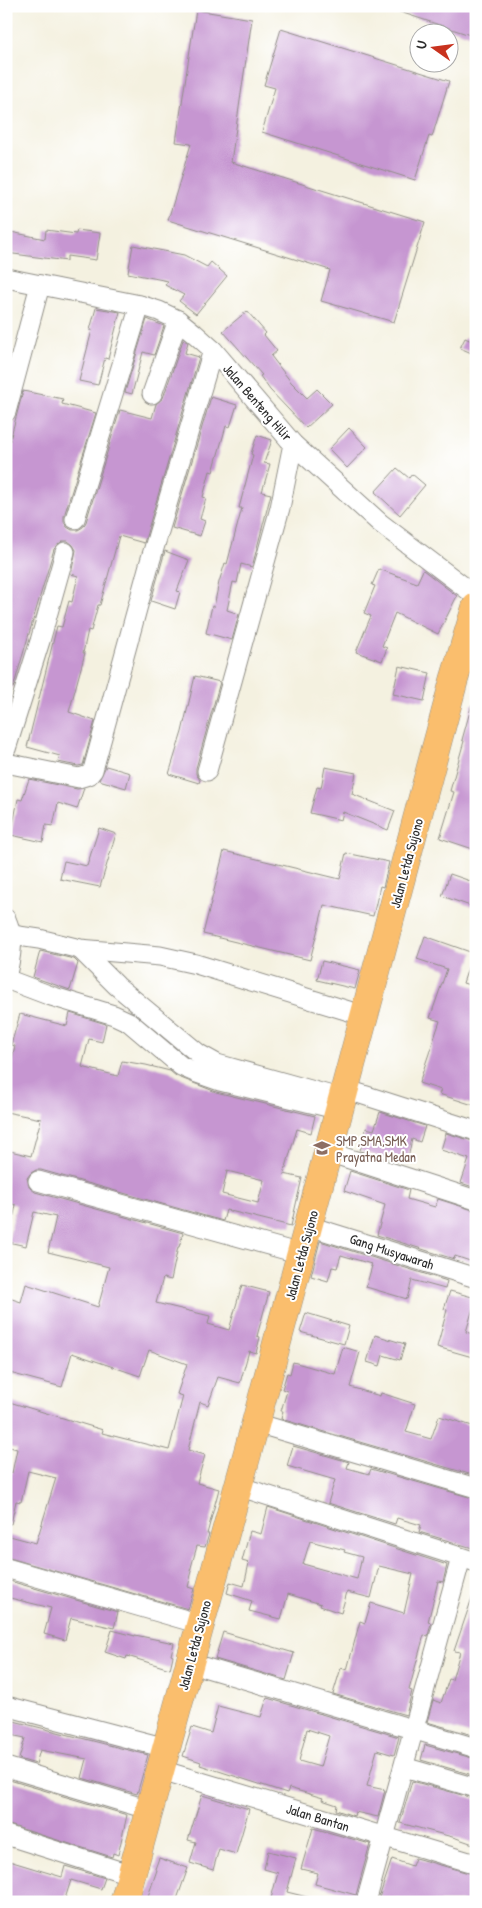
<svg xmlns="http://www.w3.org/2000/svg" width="482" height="1908" viewBox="0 0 482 1908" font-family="'Patrick Hand',sans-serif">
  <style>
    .building { fill: #c696d1; fill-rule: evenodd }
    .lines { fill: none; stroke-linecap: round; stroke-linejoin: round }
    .minor-casing { stroke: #908e86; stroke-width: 21 }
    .highway-casing { stroke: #908e86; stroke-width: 29 }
    .minor { stroke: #fff; stroke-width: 19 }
    .highway { stroke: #fabe6d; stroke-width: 28 }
    .labels { text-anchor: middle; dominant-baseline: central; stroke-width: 4; stroke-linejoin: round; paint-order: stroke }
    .street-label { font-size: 14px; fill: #2b2b2b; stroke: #fff }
    .education-label { font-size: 14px; fill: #785e54; stroke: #fff; text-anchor: start }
  </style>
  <rect width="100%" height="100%" fill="#fff"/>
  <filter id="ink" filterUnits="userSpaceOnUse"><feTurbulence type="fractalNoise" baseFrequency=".02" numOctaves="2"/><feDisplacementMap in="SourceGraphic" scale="10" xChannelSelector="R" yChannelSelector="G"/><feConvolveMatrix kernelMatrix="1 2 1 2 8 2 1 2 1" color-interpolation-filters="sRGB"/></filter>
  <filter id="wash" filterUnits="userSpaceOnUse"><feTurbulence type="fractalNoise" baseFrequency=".0096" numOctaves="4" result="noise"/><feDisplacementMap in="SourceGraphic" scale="20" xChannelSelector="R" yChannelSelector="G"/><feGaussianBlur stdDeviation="1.12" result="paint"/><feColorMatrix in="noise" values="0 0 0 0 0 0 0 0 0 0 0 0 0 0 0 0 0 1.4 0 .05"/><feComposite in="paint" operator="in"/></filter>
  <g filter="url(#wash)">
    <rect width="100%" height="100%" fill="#f4f1e0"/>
    <g id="blocks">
      <!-- building -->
      <g class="building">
        <polygon points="388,6 476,6 476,37 388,8"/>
        <polygon points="196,10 252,19 231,162 425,222 394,322 321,301 330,270 168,220 191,144 176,142"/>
        <polygon points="281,29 449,81 432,137 429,136 415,180 262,132 275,88 264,85"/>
        <polygon points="46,230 76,234 77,230 100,233 96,260 67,256 67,261 6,253 6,231 45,239"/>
        <polygon points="133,245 184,255 207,267 211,262 227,276 196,314 179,301 184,295 165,285 168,281 128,273"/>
        <polygon points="96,308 120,312 108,359 105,358 98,385 79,381 92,330 90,330"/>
        <polygon points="247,311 266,333 264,335 277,351 271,356 291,382 307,398 317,389 332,404 306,428 270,390 260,376 262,375 223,331"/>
        <polygon points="147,319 164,326 154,355 143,352 132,394 125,392"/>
        <polygon points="465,338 476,343 476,355 460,348"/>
        <polygon points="183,340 188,342 185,353 199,357 144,543 119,536 100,605 98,605 91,631 88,630 83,653 85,653 69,712 95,721 83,765 78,766 58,762 60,756 27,747 57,626 62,627 69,601 72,602 78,576 71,574 76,550 73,545 68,541 62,541 54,549 13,688 6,686 6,455 23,391 63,399 62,404 96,413 64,516 64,522 67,527 72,530 78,530 83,527 86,522 120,410 152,418 156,404 163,398"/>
        <polygon points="211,397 237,405 230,427 226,426 213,472 210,471 203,497 206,498 200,519 205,521 200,536 172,528"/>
        <polygon points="349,428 367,447 347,468 329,449"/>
        <polygon points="257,435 272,440 264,463 270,464 262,492 271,494 252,567 241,564 237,583 233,582 227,610 239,614 232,640 206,633 212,606 214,607 219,582 225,563 227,564 242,508 239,508 253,455 251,454"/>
        <polygon points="397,468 409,478 412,474 425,485 400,515 375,492"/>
        <polygon points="165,551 189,560 177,591 180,592 175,609 151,601"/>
        <polygon points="379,569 417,583 423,570 457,596 438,634 395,613 382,646 387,648 382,661 356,652 371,616 364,613 375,586 372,585"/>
        <polygon points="399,666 430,673 424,701 393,694"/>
        <polygon points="195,676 220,682 196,768 196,774 200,780 199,783 169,774 182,732"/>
        <polygon points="472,704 476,704 476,850 440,838 454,792 450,791 464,741 462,740"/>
        <polygon points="106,766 130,773 126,788 99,780"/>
        <polygon points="325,767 356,773 352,794 395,811 388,830 343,812 341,820 310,813 317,787 321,788"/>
        <polygon points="29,779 77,789 84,788 77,809 58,803 53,826 46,825 43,842 11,835 18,799 22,800"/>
        <polygon points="99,828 116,834 100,887 60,879 64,861 87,866"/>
        <polygon points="224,851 340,879 346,853 389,862 383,887 380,886 373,916 324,905 310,960 203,934"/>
        <polygon points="450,874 476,883 476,908 442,896"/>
        <polygon points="425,936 473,953 463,983 476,987 476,1106 439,1094 441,1090 419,1083 440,1021 430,1018 447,969 417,959"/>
        <polygon points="40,951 74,959 78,963 70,990 33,977"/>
        <polygon points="322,961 360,970 355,989 317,980"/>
        <path d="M70,1013l36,11 -4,18 -13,-3 -7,28 36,9 4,-15 24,4 24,6 6,5 40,16 99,24 -4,17 -14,-4 -13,45 18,4 -11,48 -65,-16 -3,11 -182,-51h-5l-5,3 -4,5 3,10 5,4 148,41 -4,14h-1l-7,33 -8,-2 -7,25 54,13 -2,8 21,6 13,-45 27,7 -12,44 3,1 -4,16 -7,-2 -9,32 -22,-6 -10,28 -8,-3 -12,48 17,5 -8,28 22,6 -12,45h2l-4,13 -8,-1 -7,25h2l-4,16 6,2 -6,20 -182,-52v-22l30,8 20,-65 -28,-7 -7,31 -5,-1 -5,23 -5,-1v-41l3,-10 3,1 5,-24 -11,-3v-45l97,29 -1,3 67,17 14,-54 -6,-2 10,-30 -38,-14 -9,26 -68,-23 -10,34 -56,-15v-75l15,5 5,-18 72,23 11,-40 -61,-15 8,-35 -22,-5 -8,34 -18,-4 8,-37 -10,-3v-52l25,6 10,-37 -35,-7v-29l9,-37 -4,-1 9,-31 47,12zM227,1171l37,9 -6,23 -36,-9z"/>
        <polygon points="380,1112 425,1126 420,1142 412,1139 407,1163 384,1158 360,1151 366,1128 374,1130"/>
        <polygon points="446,1133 476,1142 476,1188 461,1183 469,1159 441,1150"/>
        <polygon points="350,1171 409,1190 407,1199 435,1207 438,1199 476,1211 476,1263 455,1256 454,1259 377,1235 385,1205 344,1191"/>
        <polygon points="320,1241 447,1281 445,1289 412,1280 407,1299 366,1287 372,1266 370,1266 371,1264 341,1255 337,1268 332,1267 328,1281 311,1276"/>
        <polygon points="450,1291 476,1298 466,1332 476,1335 476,1358 437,1347 447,1310 444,1309"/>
        <polygon points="306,1313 349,1326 344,1344 300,1332"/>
        <polygon points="375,1335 405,1344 400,1360 383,1355 380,1366 367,1362"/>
        <polygon points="343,1347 360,1352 350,1387 380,1396 381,1393 415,1404 406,1432 431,1439 439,1416 476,1427 476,1476 281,1419 283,1411 281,1411 287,1391 282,1389 287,1373 290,1374 293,1362 335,1374"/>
        <polygon points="293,1446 349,1462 347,1468 369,1474 371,1469 476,1499 476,1549 419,1532 421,1525 397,1518 395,1524 328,1503 335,1480 287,1466"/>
        <path d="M268,1507l179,58 -4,17 -5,-1 -10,41 3,1 -3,13 -4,-1 -15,55 3,1 -6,24 -73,-21 8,-26 6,2 13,-49 5,2 6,-20 33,10 9,-39 -34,-8 -8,32 -24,-6 -6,21 -21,-7 1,-2 -33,-10 -7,25 -32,-8 3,-10 -25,-8 3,-11 14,4 5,-23 -7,-2 8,-30 11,3zM310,1541l35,9 -1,2 18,5 -5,22 -54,-15z"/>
        <polygon points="6,1580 118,1612 114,1628 71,1618 65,1640 44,1634 51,1608 6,1597"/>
        <polygon points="473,1595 476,1595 476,1736 427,1722 433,1700 441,1703 449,1679 452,1680 460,1652 454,1651"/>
        <polygon points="112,1630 135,1636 135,1635 174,1643 171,1655 173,1656 170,1669 127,1656 126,1659 105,1652"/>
        <polygon points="223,1632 294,1653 286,1680 215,1659"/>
        <path d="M267,1698l132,39 -5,18 -17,-5 -10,36 18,4 -7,27 -23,-5 -1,4 -18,-6 1,-5 -15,-5 1,-2 -34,-10 -2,5 -87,-28 1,-3 -18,-6 9,-29 19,6 7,-27 43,11zM307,1729l22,7 -9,31 -21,-6z"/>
        <polygon points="6,1719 148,1755 137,1794 82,1778 87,1759 40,1750 36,1764 19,1759 25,1738 6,1734"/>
        <polygon points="425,1745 476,1759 476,1776 421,1760"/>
        <polygon points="6,1779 127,1815 118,1855 113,1853 112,1857 6,1824"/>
        <polygon points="412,1781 476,1799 476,1845 456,1838 400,1823"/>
        <polygon points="202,1795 249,1809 236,1854 219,1849 213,1870 190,1863 196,1842 188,1840"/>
        <polygon points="313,1828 370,1844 356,1895 315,1884 318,1873 301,1869"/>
        <polygon points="268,1851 296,1858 287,1892 311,1898 310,1902 270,1902 278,1873 264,1869"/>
        <polygon points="159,1858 188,1868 176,1902 146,1902 157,1870 155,1869"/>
        <polygon points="415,1858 476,1875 476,1902 406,1902 396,1898 394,1902 389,1902 379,1898 392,1859 412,1866"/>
        <polygon points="6,1860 62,1877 65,1866 105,1878 101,1889 71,1880 64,1902 6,1902"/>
      </g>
    </g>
  </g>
  <g filter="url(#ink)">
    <use href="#blocks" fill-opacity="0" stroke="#908e86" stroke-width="1"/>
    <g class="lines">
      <!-- minor casing -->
      <g class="minor-casing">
        <g id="minor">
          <polyline points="6,278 140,305 159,311 178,320 194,333 213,350 293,444 380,523 476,596"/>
          <polyline points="152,394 178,320"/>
          <polyline points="6,412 40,285"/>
          <polyline points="75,519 140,305"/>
          <polyline points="6,749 40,641 65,552"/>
          <polyline points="6,763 79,778 89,775 93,770 149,565 213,350"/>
          <polyline points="207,771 280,508 293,444"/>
          <path d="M6,919c9,20 5,38 0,59"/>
          <polyline points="12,935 39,939 80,949 160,956 196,964 365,1016"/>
          <polyline points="80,949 117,986 199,1054 217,1064 332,1096"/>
          <polyline points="6,979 51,996 114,1015 129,1022 181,1066 197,1073 220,1081 340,1110"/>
          <polyline points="345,1089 476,1131"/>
          <polyline points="328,1152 476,1200"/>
          <polyline points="38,1181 301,1254"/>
          <polyline points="309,1226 476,1278"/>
          <polyline points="256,1423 476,1488"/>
          <polyline points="238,1486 476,1562"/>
          <polyline points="6,1568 200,1624"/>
          <polyline points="190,1663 476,1748"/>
          <polyline points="6,1706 166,1748"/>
          <polyline points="6,1767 150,1810"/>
          <polyline points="404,1767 476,1788"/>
          <polyline points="161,1770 476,1864"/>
          <polyline points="6,1835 132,1875"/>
          <polyline points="366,1902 461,1558"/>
        </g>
      </g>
      <!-- highway casing -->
      <g class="highway-casing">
        <polyline id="highway" points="124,1902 254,1429 454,680 476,607"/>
      </g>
      <!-- minor -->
      <use href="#minor" class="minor"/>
      <!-- highway -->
      <use href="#highway" class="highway"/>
    </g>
  </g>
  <!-- icons -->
  <defs>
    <g id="school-bare" transform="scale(1.35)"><path d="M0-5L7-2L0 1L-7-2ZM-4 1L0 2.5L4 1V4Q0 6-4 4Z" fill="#8d6e63" stroke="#fff" stroke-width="2.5" paint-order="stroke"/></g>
  </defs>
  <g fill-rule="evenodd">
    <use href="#school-bare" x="322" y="1148"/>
  </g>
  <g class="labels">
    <!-- street labels -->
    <g class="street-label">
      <text transform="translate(258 402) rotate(49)">Jalan Benteng Hilir</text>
      <text transform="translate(406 863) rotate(-75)">Jalan Letda Sujono</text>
      <text transform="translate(392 1251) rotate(18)">Gang Musyawarah</text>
      <text transform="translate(301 1255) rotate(-75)">Jalan Letda Sujono</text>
      <text transform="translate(194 1645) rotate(-75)">Jalan Letda Sujono</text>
      <text transform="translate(318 1817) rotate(17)">Jalan Bantan</text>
    </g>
    <!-- education labels -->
    <g class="education-label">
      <text x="336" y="1140">SMP,SMA,SMK<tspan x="336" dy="16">Prayatna Medan</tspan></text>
    </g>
  </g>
  <!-- margin -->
  <rect width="482" height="1908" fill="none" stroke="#fff" stroke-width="25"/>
  <!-- north arrow -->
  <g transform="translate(434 48) rotate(284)"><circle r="24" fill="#ffffff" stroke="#aaaaaa"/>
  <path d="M0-4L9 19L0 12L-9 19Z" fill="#c8321e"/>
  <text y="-8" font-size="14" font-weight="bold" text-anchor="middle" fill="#2b2b2b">U</text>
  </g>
</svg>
